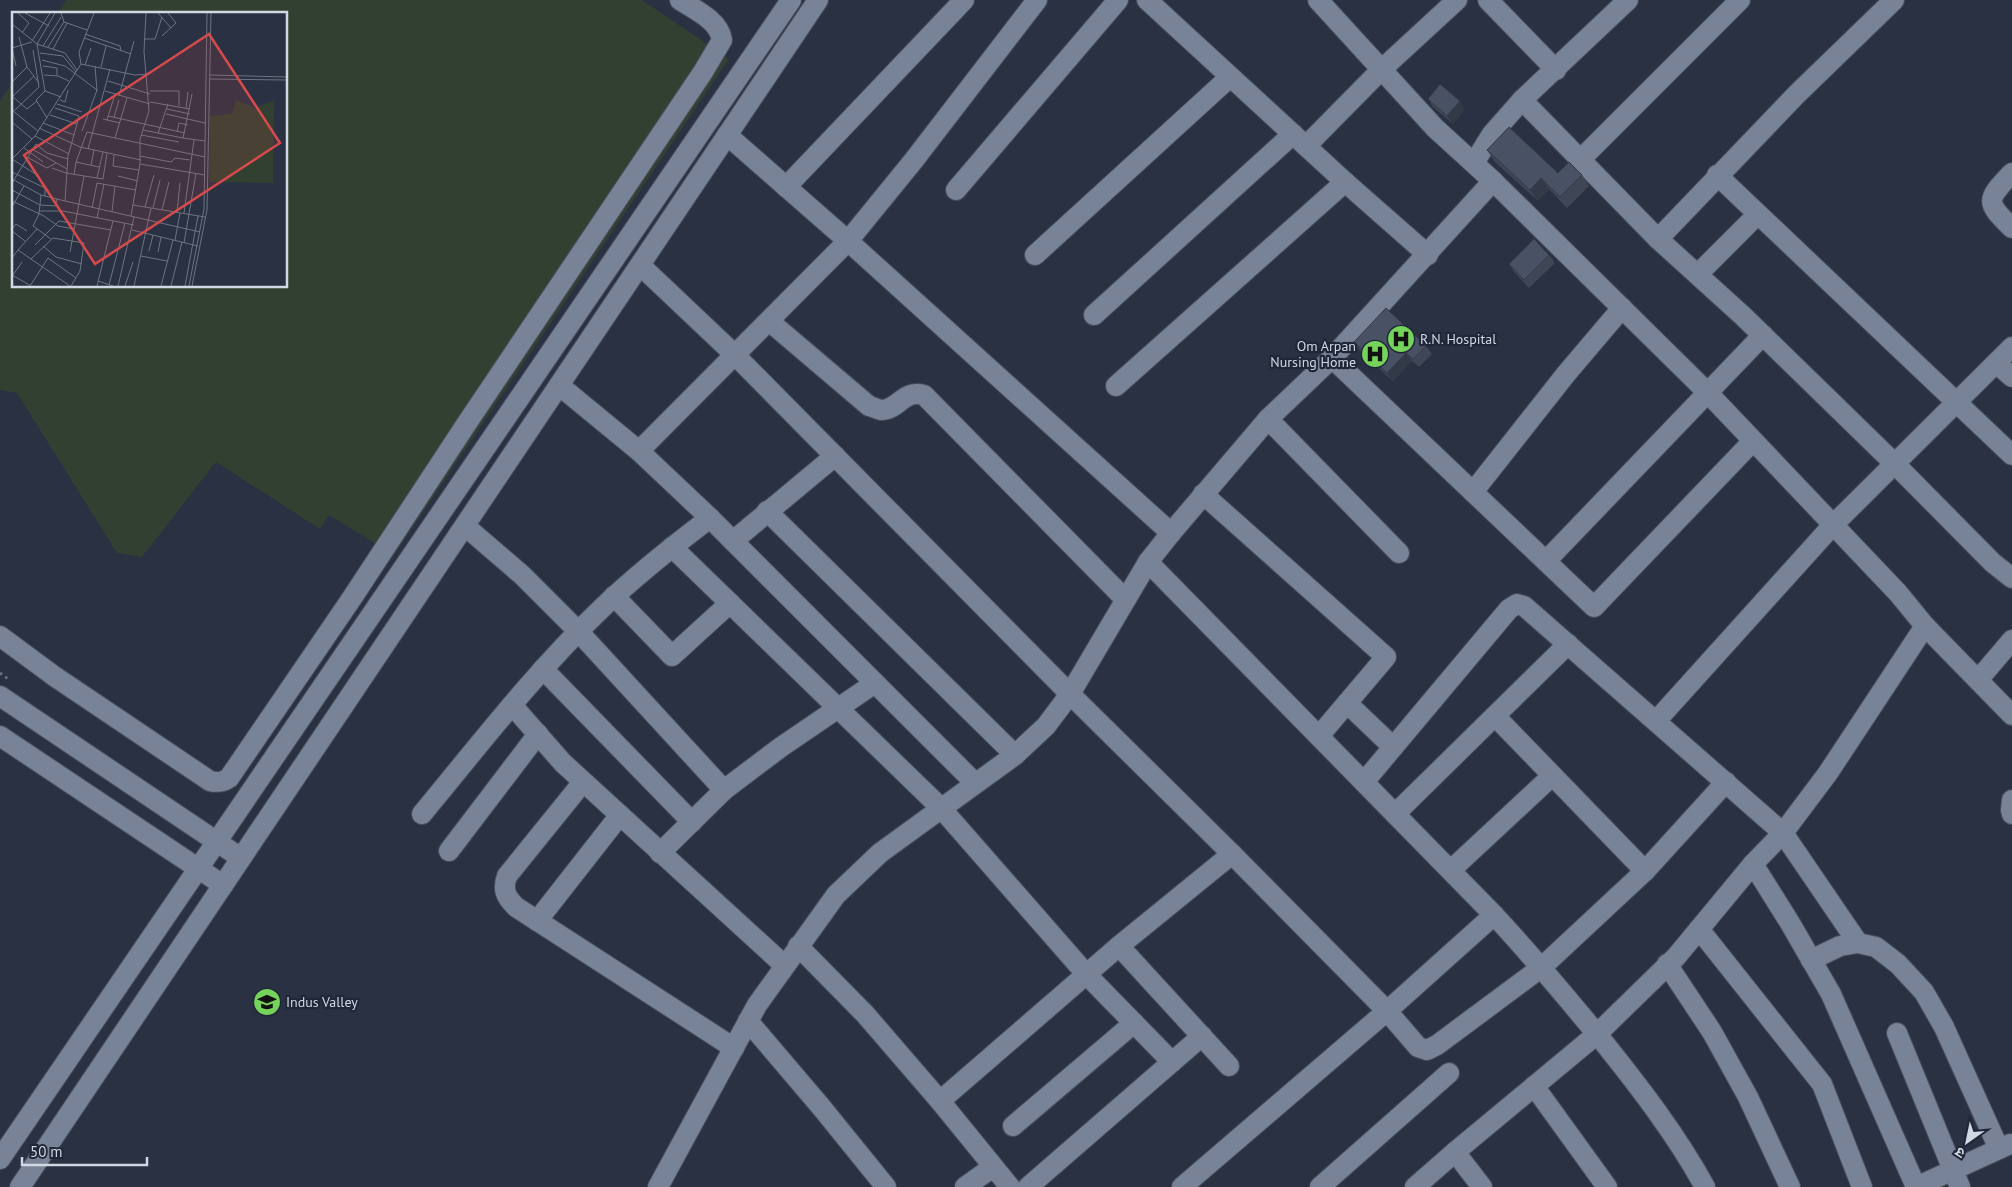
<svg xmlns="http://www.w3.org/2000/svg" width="2012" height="1187" viewBox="0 0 2012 1187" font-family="'PT Sans','Noto Sans Devanagari',sans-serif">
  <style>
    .green { fill: #324032 }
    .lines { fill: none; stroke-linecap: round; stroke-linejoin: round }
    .minor-casing { stroke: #484e5c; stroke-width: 22 }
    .path { stroke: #6c7382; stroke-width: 3; stroke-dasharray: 2.5 4; stroke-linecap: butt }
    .minor { stroke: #798397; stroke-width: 20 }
    .wall { fill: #3f4757 }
    .shaded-wall { fill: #333947 }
    .building { fill: #495265; stroke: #333947 }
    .labels { text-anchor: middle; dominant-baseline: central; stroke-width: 4.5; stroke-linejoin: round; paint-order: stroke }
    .poi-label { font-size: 14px; fill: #d2d8e3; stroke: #1f2738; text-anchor: start }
    .inset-road { fill: none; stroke: #6d7482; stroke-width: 1 }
    .view { fill: #d54b4d; fill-opacity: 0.15; stroke: #d54b4d; stroke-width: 2.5 }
    .inset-edge { fill: none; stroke: #d2d8e3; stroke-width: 2.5 }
  </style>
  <rect width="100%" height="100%" fill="#293142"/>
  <!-- green -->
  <polygon class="green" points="66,0 642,0 729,59 394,555 329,515 320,529 216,462 142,557 117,553 17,393 0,390 0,101 14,80 14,286 286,286 286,14 57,14"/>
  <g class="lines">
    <!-- minor casing -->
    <g class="minor-casing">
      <g id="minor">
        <polyline points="1147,0 1345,182 1428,255"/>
        <polyline points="1318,0 1435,128 1493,181 1707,392 1898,593 1925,626 1828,773 1783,833 1753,864 1676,957 1597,1034 1455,1152 1482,1187"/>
        <polyline points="1488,0 1556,70"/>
        <polyline points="1522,100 1658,239 1743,316 1895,464 1993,563 2012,578"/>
        <polyline points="727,135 848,241 1171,533"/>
        <polyline points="1306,146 1381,70 1457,0"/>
        <polyline points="1580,160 1740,0"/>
        <polyline points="1474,163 1492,134 1522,100 1628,0"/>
        <path d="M2012,173c-26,27 -27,29 0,55"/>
        <polyline points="1717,175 2012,455"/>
        <polyline points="786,187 964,0"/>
        <polyline points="956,190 1118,0"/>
        <polyline points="1658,239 1797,94 1894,0"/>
        <polyline points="1035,255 1230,77"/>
        <polyline points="641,266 734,354 1070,694 1232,854 1387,1011 1418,1047 1427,1050 1437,1045 1542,967 1645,871"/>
        <polyline points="1698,274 1757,215"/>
        <polyline points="1094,315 1293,134"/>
        <path d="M769,321l100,85c4,1 8,3 12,4 18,0 22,-21 43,-15l201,204"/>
        <polyline points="1332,358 1594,607 1753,441"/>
        <polyline points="1996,363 2012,377"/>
        <polyline points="1116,386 1345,182"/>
        <polyline points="1268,419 1399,553"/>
        <polyline points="639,451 848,241 914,160 1037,0"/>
        <polyline points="1473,492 1566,374 1622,308"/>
        <polyline points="1203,494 1386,657 1319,736"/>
        <polyline points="767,511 1015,755"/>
        <polyline points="710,518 975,783"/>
        <polyline points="465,526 522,575 578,631 724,790"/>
        <polyline points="733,541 835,456"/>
        <polyline points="672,547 941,808 1087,975 1172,1062"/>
        <polyline points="1546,561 1763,335"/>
        <path d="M1148,562l346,353c39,42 75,85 111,129 36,45 72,92 100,143"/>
        <polyline points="614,596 672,656 730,603"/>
        <polyline points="1925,626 2012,715"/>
        <path d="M0,636l54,40 156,105c8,2 13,1 19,-3l123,-180 115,-175 236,-351 19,-32c-3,-20 -27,-30 -42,-40"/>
        <polyline points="543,669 692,822"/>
        <polyline points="1978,680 2012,640"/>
        <polyline points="0,696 241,858"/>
        <polyline points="1347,703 1393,747"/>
        <polyline points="512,705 563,763 784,965"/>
        <polyline points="1495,716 1645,871 1726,782"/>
        <polyline points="1657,720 1832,526 2012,347"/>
        <polyline points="0,736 223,885"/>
        <path d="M583,782l-76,94c-5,14 -1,21 9,31l218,141"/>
        <polyline points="1364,782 1509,609 1517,604 1524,606 1783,833 1858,943"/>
        <polyline points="2012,800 2011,810 2012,814"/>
        <path d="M422,814c58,-70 114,-143 180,-206 34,-33 71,-62 108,-90l-71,-67 -79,-65"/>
        <polyline points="1395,814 1568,644"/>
        <polyline points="449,851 538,734"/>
        <polyline points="660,853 724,790 781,747 875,683"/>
        <polyline points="1753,864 1790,923 1831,994 1916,1187"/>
        <polyline points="1451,870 1552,776"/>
        <polyline points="537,921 620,815"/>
        <polyline points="1699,929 1822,1084 1862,1187"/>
        <polyline points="798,946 865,1014 940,1101 1010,1187"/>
        <polyline points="1119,946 1229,1066"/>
        <polyline points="1811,960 1840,946 1858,943 1876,947 1898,964 1924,992 1944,1027 1999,1149"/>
        <polyline points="1667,964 1712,1032 1748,1097 1790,1187"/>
        <polyline points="748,1021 822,1108 886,1187"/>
        <polyline points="1897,1033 1960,1187"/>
        <polyline points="1534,1086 1607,1187"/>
        <polyline points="940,1101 1119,946 1232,854"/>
        <polyline points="1013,1126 1134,1023"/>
        <polyline points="0,1159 791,0"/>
        <polyline points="20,1187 818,0"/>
        <polyline points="658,1187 757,1005 836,895 880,853 1015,755 1046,726 1070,694 1148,562 1171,533 1268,419 1332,358 1493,181"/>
        <polyline points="965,1187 993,1167"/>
        <polyline points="1028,1187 1202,1036"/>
        <polyline points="1182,1187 1387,1011 1494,915"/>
        <polyline points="1320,1187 1449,1073"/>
        <polyline points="1415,1187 1455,1152"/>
        <polyline points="1916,1187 2010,1144"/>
      </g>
    </g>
    <!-- path -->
    <polyline class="path" points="0,673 8,679"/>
    <!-- minor -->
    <use href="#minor" class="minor"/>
  </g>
  <!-- wall -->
  <g class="wall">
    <polygon points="1428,99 1465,110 1453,124 1433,107"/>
    <polygon points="1487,150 1558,173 1582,175 1589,186 1567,208 1549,189 1538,201 1495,162"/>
    <polygon points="1549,255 1555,263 1529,288 1514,272 1509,264"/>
    <polygon points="1354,342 1426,346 1432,354 1419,367 1412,361 1393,381 1360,351"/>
  </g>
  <!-- shaded-wall -->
  <g class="shaded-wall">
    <polygon points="1460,101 1465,110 1453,124 1447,116"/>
    <polygon points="1541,178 1549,189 1538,201 1530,190"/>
    <polygon points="1406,353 1412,361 1393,381 1387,373"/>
  </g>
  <!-- building -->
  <g class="building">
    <polygon points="1440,84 1460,101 1447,116 1428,99"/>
    <polygon points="1509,127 1558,173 1569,162 1582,175 1560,197 1541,178 1530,190 1487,150"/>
    <polygon points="1534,239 1549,255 1524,280 1509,264"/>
    <polygon points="1386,308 1426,346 1413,359 1406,353 1387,373 1354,342"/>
  </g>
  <!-- icons -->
  <defs>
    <g id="hospital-disc" transform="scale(1.4375)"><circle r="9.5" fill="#75d25b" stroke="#1f2738"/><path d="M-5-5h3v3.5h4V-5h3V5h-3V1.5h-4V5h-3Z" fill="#111"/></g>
    <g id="school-disc" transform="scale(1.4375)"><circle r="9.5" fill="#75d25b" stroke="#1f2738"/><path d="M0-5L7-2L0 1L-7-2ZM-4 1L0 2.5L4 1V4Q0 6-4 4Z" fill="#111"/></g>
  </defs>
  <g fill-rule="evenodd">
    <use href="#hospital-disc" x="1401" y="339"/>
    <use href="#hospital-disc" x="1375" y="354"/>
    <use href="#school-disc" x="267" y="1002"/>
  </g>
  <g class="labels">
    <!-- poi labels -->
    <g class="poi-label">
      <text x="1420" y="339">R.N. Hospital</text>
      <text x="1356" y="346" text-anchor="end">Om Arpan<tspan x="1356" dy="16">Nursing Home</tspan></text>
      <text x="286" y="1002">Indus Valley</text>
    </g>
  </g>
  <!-- overview -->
  <g transform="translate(12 12)">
    <rect width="275" height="275" fill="#293142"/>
    <path d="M224,88l19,8 19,-8 -1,83 -64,-1 1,-66 22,-2z" fill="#324032"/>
    <path class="inset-road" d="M6,1l11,10 -7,10M13,1l24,13M49,1l3,9 23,8M146,1l13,15M0,12l25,20 18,-31M73,22l35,12 1,5M150,24l14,-13 -8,-10M72,26l47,16M132,27h11l7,-22M20,29l18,-28M31,34l18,-29M36,35l16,-25M41,37l14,-26M28,41l23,3 13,16M30,48l23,6 32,24 -15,41M69,52l54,11 13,-1M73,53l6,-17M4,54l-4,-18 20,-6M31,54l14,2v7M83,54l2,25M15,55l12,16M89,55l5,-21M32,63l14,1 11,5M197,63l78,2M197,67l78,1M96,69l42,13M0,70l15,-15 -8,-30M33,79l-9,9 11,18M93,79l45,13M138,79h29v15M180,82l-9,44 22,3M0,84l15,13 10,-8M107,84l15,-55M0,85l22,-21M49,85l-16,-6 -8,-47 28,9 12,17M48,88l5,2 3,-12M138,90l40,7M45,92l25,8M43,96l24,8 -2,8M174,96l2,-16M155,97l23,5M1,99l25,20M2,99l25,-24 -6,-37M154,102l39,9M38,103l27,9 -9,32 -3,45 135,31M96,104l77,17M102,105l5,-17M91,107l17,4M95,108l8,-26M0,110l20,17M31,111l31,12M27,116l41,19 61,13M131,118l40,8M165,120l2,-9 9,2M146,121l10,-29M129,123l38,7M23,124l34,18M103,126l12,-40M12,136l19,14M20,137l35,20M76,137l22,-80M102,143l-1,11 26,4M128,144l31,6 4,-4 15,2M15,145l20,11 9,-5M0,147l23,-23 46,-72 -2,-12 15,-39M0,147l25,16M64,150l11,-30 118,25M128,152l65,11M79,153l3,-15M40,156l14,5 37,6 4,-26M0,160l33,16v8M62,163l2,-13 23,5M106,164l20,5M85,166l6,-26M2,168l27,15 24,6M0,171l24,-39 11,9 21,6M0,178l28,15 16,1 1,-7M29,183l-2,19 -6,12 18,13M0,189l32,15 14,10 16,3M121,193l72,12M0,195l12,-21M133,195l9,-32M80,196l5,-25 39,7M141,196l7,-28M150,198l7,-28M27,199h24l71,14M100,200l3,-26M165,200l3,-29M172,201l10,-73M119,204l9,-52v-25l9,-28 -5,-60 2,-38M85,206l7,-34M0,217l4,-5 11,7M120,218l66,16M0,219l13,10M163,228l5,-27M172,231l12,-70M23,233l24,-24 52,9M31,234l13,11 26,7M6,238l19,-21M137,239l4,-16M58,240l14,-76M146,240l3,-15M129,244l26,5M0,246l6,-8 52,36M19,247l22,-21 31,5 -4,28 -9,15M0,263l19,11M1,263l9,-13M86,269l15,5M97,273l16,-62M18,274l18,-28 28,20M85,274l16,-65M106,274l16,-69M113,274l8,-24M122,274l17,-78M149,274l12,-46M159,274l11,-44M173,274l13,-70M177,274l15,-77 3,-196M180,274l15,-76 4,-197"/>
    <path class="view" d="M197,22l71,109 -185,121 -71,-109z"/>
    <rect width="275" height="275" class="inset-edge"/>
  </g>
  <!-- north arrow -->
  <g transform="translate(1967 1142) rotate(213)" stroke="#1f2738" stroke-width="4" paint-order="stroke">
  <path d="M0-4L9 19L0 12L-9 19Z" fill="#d2d8e3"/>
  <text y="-8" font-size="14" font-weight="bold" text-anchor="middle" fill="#d2d8e3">उ</text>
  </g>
  <!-- scale -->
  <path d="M22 1157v8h125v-8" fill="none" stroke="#d2d8e3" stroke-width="2.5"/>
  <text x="30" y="1157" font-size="15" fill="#d2d8e3" stroke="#1f2738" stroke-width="4" paint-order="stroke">50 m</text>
</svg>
